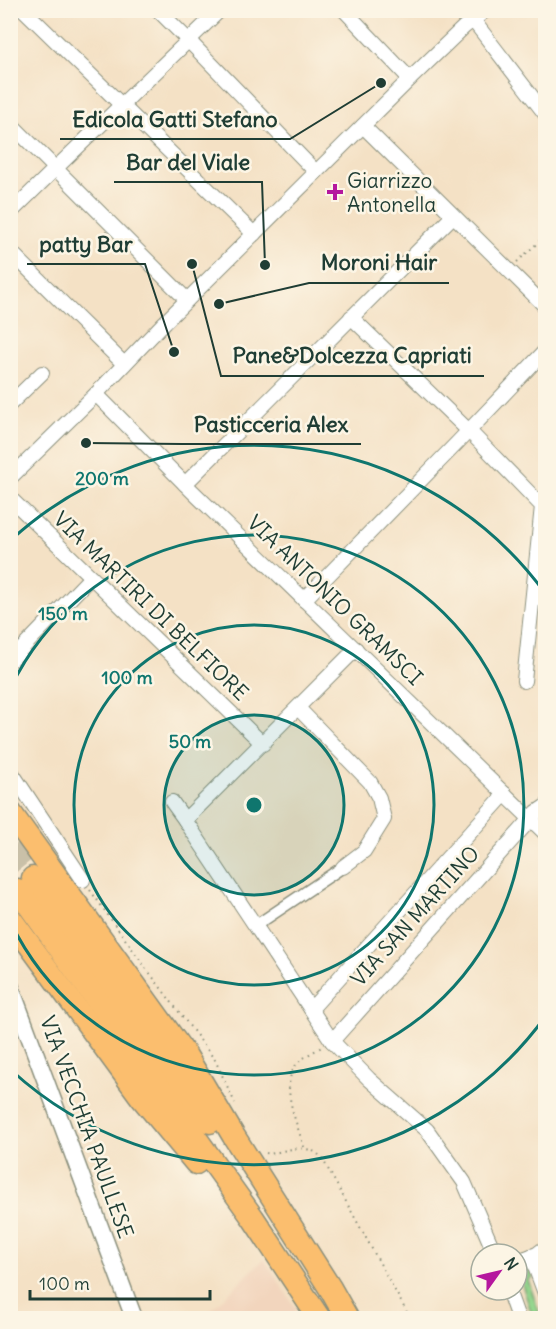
<svg xmlns="http://www.w3.org/2000/svg" width="556" height="1329" viewBox="0 0 556 1329" font-family="Delius,sans-serif">
  <style>
    .built { fill: #f2d5bd }
    .green { fill: #97d990; stroke: #5b8b62; stroke-width: 1.5 }
    .lines { fill: none; stroke-linecap: round; stroke-linejoin: round }
    .trunk-tunnel { stroke: #c9c0a8; stroke-width: 22; stroke-dasharray: 22 11; stroke-linecap: butt }
    .pedestrian-casing { stroke: #8a8f7c; stroke-width: 13 }
    .minor-casing { stroke: #8a8f7c; stroke-width: 16 }
    .tertiary-casing { stroke: #8a8f7c; stroke-width: 19 }
    .trunk-casing { stroke: #8a8f7c; stroke-width: 25 }
    .path { stroke: #8a8f7c; stroke-width: 2; stroke-dasharray: 1.5 4.5; stroke-linecap: butt }
    .pedestrian { stroke: #fff; stroke-width: 10 }
    .minor { stroke: #fff; stroke-width: 14 }
    .tertiary { stroke: #fff; stroke-width: 16 }
    .trunk { stroke: #fbbe6e; stroke-width: 22 }
    .ring { fill: none; stroke: #0f766e; stroke-width: 3 }
    .poi-dot { fill: #b5179e; stroke: #fcf5e5; stroke-width: 2 }
    .labels { text-anchor: middle; dominant-baseline: central; stroke-width: 5; stroke-linejoin: round; paint-order: stroke }
    .poi-label { font-size: 21px; fill: #1f3d34; stroke: #fcf5e5; text-anchor: start }
    .street-label { font-size: 21px; fill: #1f3d34; stroke: #fcf5e5 }
    .centre { fill: #0f766e; stroke: #fcf5e5; stroke-width: 3 }
    .ring-label { font-size: 18px; text-anchor: middle; font-weight: bold; fill: #0f766e; stroke: #fcf5e5; stroke-width: 5; stroke-linejoin: round; paint-order: stroke }
    .leader { fill: none; stroke: #1f3d34; stroke-width: 2 }
    .callout-dot { fill: #1f3d34; stroke: #fcf5e5; stroke-width: 2 }
    .callout-label { font-size: 22px; text-anchor: middle; font-weight: bold; fill: #1f3d34; stroke: #fcf5e5; stroke-width: 5; stroke-linejoin: round; paint-order: stroke }
  </style>
  <rect width="100%" height="100%" fill="#fcf5e5"/>
  <filter id="ink" filterUnits="userSpaceOnUse"><feTurbulence type="fractalNoise" baseFrequency=".0167" numOctaves="2"/><feDisplacementMap in="SourceGraphic" scale="12" xChannelSelector="R" yChannelSelector="G"/><feConvolveMatrix kernelMatrix="1 2 1 2 8 2 1 2 1" color-interpolation-filters="sRGB"/></filter>
  <filter id="wash" filterUnits="userSpaceOnUse"><feTurbulence type="fractalNoise" baseFrequency=".008" numOctaves="4" result="noise"/><feDisplacementMap in="SourceGraphic" scale="24" xChannelSelector="R" yChannelSelector="G"/><feGaussianBlur stdDeviation="1.35" result="paint"/><feColorMatrix in="noise" values="0 0 0 0 0 0 0 0 0 0 0 0 0 0 0 0 0 1.4 0 .05"/><feComposite in="paint" operator="in"/></filter>
  <g filter="url(#wash)">
    <rect width="100%" height="100%" fill="#f4e1c5"/>
    <!-- built -->
    <polygon class="built" points="264,1259 297,1310 289,1318 191,1318 210,1311"/>
    <!-- green -->
    <polygon class="green" points="524,1266 531,1272 533,1277 528,1280 541,1318 533,1318 520,1278 517,1279 517,1269 519,1267"/>
  </g>
  <g filter="url(#ink)">
    <g class="lines">
      <!-- trunk-tunnel -->
      <polyline class="trunk-tunnel" points="10,849 33,878"/>
      <!-- pedestrian casing -->
      <g class="pedestrian-casing">
        <polyline id="pedestrian" points="255,926 343,867"/>
      </g>
      <!-- minor casing -->
      <g class="minor-casing">
        <g id="minor">
          <polyline points="24,10 254,234"/>
          <polyline points="158,10 188,40 316,172"/>
          <polyline points="344,10 410,79"/>
          <polyline points="473,20 546,115"/>
          <polyline points="10,123 187,300"/>
          <polyline points="363,126 546,307"/>
          <polyline points="10,213 56,168 220,10"/>
          <polyline points="10,251 124,364"/>
          <polyline points="351,317 474,436 542,506 524,681"/>
          <polyline points="96,394 192,491 546,834"/>
          <polyline points="10,404 42,373"/>
          <polyline points="10,478 96,394 162,325 410,79 464,27 486,10"/>
          <polyline points="185,484 453,216"/>
          <polyline points="10,498 263,744"/>
          <polyline points="304,600 458,442 546,350"/>
          <polyline points="356,649 185,820 332,1041 369,1079 427,1130 464,1182 495,1254"/>
          <polyline points="10,661 91,577"/>
          <polyline points="298,708 370,782 379,798 384,819 364,851 343,867"/>
          <polyline points="10,770 83,880"/>
          <polyline points="172,802 185,820"/>
          <polyline points="311,1009 505,794"/>
          <polyline points="332,1041 537,812 546,806"/>
          <polyline points="531,1256 546,1296"/>
          <polyline points="517,1261 537,1254 546,1247"/>
          <polyline points="508,1290 518,1318"/>
        </g>
      </g>
      <!-- tertiary casing -->
      <g class="tertiary-casing">
        <polyline id="tertiary" points="10,985 134,1318"/>
      </g>
      <!-- trunk casing -->
      <g class="trunk-casing">
        <g id="trunk">
          <polyline points="10,812 186,1056 233,1135 330,1288 347,1318"/>
          <polyline points="33,878 210,1122"/>
          <polyline points="18,890 253,1218 319,1318"/>
          <polyline points="10,918 142,1098 196,1163"/>
        </g>
      </g>
      <!-- path -->
      <g class="path">
        <polyline points="517,262 546,235"/>
        <polyline points="90,890 143,964 215,1060 235,1103"/>
        <path d="M304,1147c-7,-24 -26,-64 -6,-84 7,-7 16,-12 24,-16"/>
        <path d="M266,1153l4,1c18,-4 38,-12 52,4l88,160"/>
      </g>
      <!-- pedestrian -->
      <use href="#pedestrian" class="pedestrian"/>
      <!-- minor -->
      <use href="#minor" class="minor"/>
      <!-- tertiary -->
      <use href="#tertiary" class="tertiary"/>
      <!-- trunk -->
      <use href="#trunk" class="trunk"/>
    </g>
  </g>
  <!-- distance rings -->
  <circle cx="254" cy="805" r="90" fill="#0f766e" fill-opacity=".12"/>
  <g class="ring">
    <circle cx="254" cy="805" r="90"/>
    <circle cx="254" cy="805" r="180"/>
    <path d="M11 687A270 270 0 1 1 11 923"/>
    <path d="M545 1017A360 360 0 0 1 11 1070M11 540A360 360 0 0 1 545 593"/>
  </g>
  <!-- markers -->
  <path class="poi-dot" d="M332 183h6v6h6v6h-6v6h-6v-6h-6v-6h6z"/>
  <g class="labels">
    <!-- poi labels -->
    <g class="poi-label">
      <text x="347" y="180">Giarrizzo<tspan x="347" dy="24">Antonella</tspan></text>
    </g>
    <!-- street labels -->
    <g class="street-label">
      <text transform="translate(335 600) rotate(44)">VIA ANTONIO GRAMSCI</text>
      <text transform="translate(151 606) rotate(44)">VIA MARTIRI DI BELFIORE</text>
      <text transform="translate(415 916) rotate(-48)">VIA SAN MARTINO</text>
      <text transform="translate(87 1127) rotate(70)">VIA VECCHIA PAULLESE</text>
    </g>
  </g>
  <circle cx="254" cy="805" r="9" class="centre"/>
  <g class="ring-label">
    <text x="102" y="485">200 m</text>
    <text x="63" y="620">150 m</text>
    <text x="127" y="684">100 m</text>
    <text x="190" y="748">50 m</text>
  </g>
  <!-- callouts -->
  <path class="leader" d="M381 83L290 139H60M265 265L262 182H114M174 352L145 264H27M219 304L309 283H449M192 264L221 376H484M86 443L182 444H361"/>
  <g class="callout-dot">
    <circle cx="381" cy="83" r="6"/>
    <circle cx="265" cy="265" r="6"/>
    <circle cx="174" cy="352" r="6"/>
    <circle cx="219" cy="304" r="6"/>
    <circle cx="192" cy="264" r="6"/>
    <circle cx="86" cy="443" r="6"/>
  </g>
  <g class="callout-label">
    <text x="175" y="127">Edicola Gatti Stefano</text>
    <text x="188" y="170">Bar del Viale</text>
    <text x="86" y="252">patty Bar</text>
    <text x="379" y="270">Moroni Hair</text>
    <text x="352" y="363">Pane&amp;Dolcezza Capriati</text>
    <text x="271" y="432">Pasticceria Alex</text>
  </g>
  <!-- margin -->
  <rect width="556" height="1329" fill="none" stroke="#fcf5e5" stroke-width="36"/>
  <!-- north arrow -->
  <g transform="translate(499 1272) rotate(56)"><circle r="28" fill="#fcf5e5" stroke="#a4ab9e" stroke-width="1.5"/>
  <path d="M0-4.5L10 22L0 15L-10 22Z" fill="#b5179e"/>
  <text y="-9" font-size="16" font-weight="bold" text-anchor="middle" fill="#1f3d34">N</text>
  </g>
  <!-- scale -->
  <path d="M30 1290v9h180v-9" fill="none" stroke="#1f3d34" stroke-width="3"/>
  <text x="39" y="1290" font-size="18" fill="#1f3d34" stroke="#fcf5e5" stroke-width="4.5" paint-order="stroke">100 m</text>
</svg>
